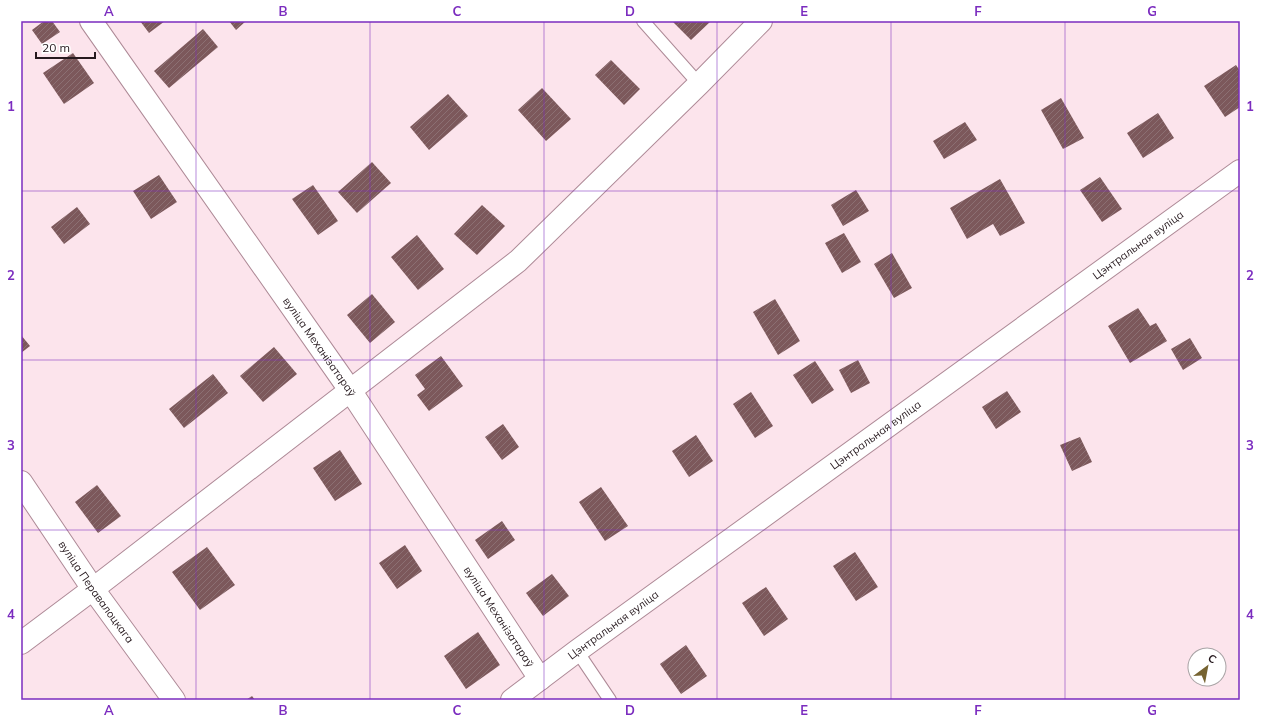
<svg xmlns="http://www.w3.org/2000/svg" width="1261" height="721" viewBox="0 0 1261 721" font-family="Mulish,sans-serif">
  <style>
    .building { fill: url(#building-hatch) }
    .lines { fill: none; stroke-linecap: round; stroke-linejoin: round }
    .service-casing { stroke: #ae8a97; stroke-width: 14 }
    .minor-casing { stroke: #ae8a97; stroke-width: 24 }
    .tertiary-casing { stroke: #ae8a97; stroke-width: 24 }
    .service { stroke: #fff; stroke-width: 12 }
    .minor { stroke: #fff; stroke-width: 22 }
    .tertiary { stroke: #fff; stroke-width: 22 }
    .grid { fill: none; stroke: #7b2cbf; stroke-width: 1; stroke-opacity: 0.55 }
    .labels { text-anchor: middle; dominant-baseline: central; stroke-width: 4; stroke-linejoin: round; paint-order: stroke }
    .street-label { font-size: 11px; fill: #26191e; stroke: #fff }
    .neatline { fill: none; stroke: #7b2cbf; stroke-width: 1.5 }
    .grid-label { font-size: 13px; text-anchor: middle; font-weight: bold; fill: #7b2cbf }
  </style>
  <defs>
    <pattern id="building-hatch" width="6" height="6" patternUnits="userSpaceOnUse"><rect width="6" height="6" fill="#7c585b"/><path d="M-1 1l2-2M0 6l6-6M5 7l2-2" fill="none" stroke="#8c7073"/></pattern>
  </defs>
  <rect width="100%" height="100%" fill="#fce4ec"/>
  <!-- building -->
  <g class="building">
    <polygon points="44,21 52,21 60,32 42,44 32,30"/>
    <polygon points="140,21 165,21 149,33"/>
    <polygon points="229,21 246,21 236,30"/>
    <polygon points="672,21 709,21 710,22 691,40"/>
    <polygon points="203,29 218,47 169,88 154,71"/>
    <polygon points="73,53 94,83 64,104 43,73"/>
    <polygon points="611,60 640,89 624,105 595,75"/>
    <polygon points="1236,65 1240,71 1240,107 1225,117 1204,86"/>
    <polygon points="542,88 571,119 546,141 518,110"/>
    <polygon points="448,94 468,116 429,150 410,127"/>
    <polygon points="1061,98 1084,138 1063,149 1041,110"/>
    <polygon points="1158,113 1174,138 1143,158 1127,133"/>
    <polygon points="965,122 977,140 944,159 933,141"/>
    <polygon points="372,162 391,183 357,213 338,192"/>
    <polygon points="159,175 177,202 151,219 133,191"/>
    <polygon points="1100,177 1122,209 1102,222 1080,190"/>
    <polygon points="1000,179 1025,223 1000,236 993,224 967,239 950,208"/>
    <polygon points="313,185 338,221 318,235 292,199"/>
    <polygon points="856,190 869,211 843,226 831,205"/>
    <polygon points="482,205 505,226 477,255 454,234"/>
    <polygon points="77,207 90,224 64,244 51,227"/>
    <polygon points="844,233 861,262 842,273 825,243"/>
    <polygon points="417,235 444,269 418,290 391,257"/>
    <polygon points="892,253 912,288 894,298 874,264"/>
    <polygon points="372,294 395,322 370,343 347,315"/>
    <polygon points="775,299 800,341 778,355 753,312"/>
    <polygon points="1138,308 1150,326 1156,323 1167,341 1130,363 1108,326"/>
    <polygon points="21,335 30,346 21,353"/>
    <polygon points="1190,338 1202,358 1183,370 1171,349"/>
    <polygon points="274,347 297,374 263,402 240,376"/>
    <polygon points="441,356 463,386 429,411 417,395 425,389 415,375"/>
    <polygon points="858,360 870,383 851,393 839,370"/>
    <polygon points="815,361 834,390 812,404 793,375"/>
    <polygon points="213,374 228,393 184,428 169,409"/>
    <polygon points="1007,391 1021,412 996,429 982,407"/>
    <polygon points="751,392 773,426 755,438 733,404"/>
    <polygon points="503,424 519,447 502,460 485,437"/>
    <polygon points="696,435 713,461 689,477 672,451"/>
    <polygon points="1080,437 1092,462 1072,471 1060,445"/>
    <polygon points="340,450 362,484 335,501 313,468"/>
    <polygon points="97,485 121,516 98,533 75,502"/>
    <polygon points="601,487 628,526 605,541 579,502"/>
    <polygon points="502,521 515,540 488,559 475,540"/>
    <polygon points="405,545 422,571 397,589 379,563"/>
    <polygon points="207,547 235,585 200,610 172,572"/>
    <polygon points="855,552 878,587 856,601 833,566"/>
    <polygon points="552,574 569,596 543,616 526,593"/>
    <polygon points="766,587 788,619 764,636 742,603"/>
    <polygon points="478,632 500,665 466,689 444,656"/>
    <polygon points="686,645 707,676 681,694 660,664"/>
    <polygon points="252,696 255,700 246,700"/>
  </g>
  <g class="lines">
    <!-- service casing -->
    <g class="service-casing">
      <g id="service">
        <polyline points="643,21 699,84"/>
        <polyline points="577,651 610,700"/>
      </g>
    </g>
    <!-- minor casing -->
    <g class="minor-casing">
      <g id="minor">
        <path id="s1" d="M91,21l259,369 190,289"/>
        <path id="s2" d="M21,482l72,107 81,111"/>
        <polyline points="21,643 93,589 518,261 699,84 761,21"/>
      </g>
    </g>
    <!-- tertiary casing -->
    <g class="tertiary-casing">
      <g id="tertiary">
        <path id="s3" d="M512,700l65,-49 663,-480"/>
      </g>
    </g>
    <!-- service -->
    <use href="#service" class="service"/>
    <!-- minor -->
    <use href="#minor" class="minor"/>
    <!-- tertiary -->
    <use href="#tertiary" class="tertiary"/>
  </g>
  <!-- grid -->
  <path class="grid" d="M196,21v679M370,21v679M544,21v679M717,21v679M891,21v679M1065,21v679M21,191h1219M21,360h1219M21,530h1219"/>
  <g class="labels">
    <!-- street labels -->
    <g class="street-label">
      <text stroke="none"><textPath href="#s3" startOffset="774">Цэнтральная вуліца</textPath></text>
      <text stroke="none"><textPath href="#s1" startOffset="398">вуліца Механізатараў</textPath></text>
      <text stroke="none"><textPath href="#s3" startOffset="450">Цэнтральная вуліца</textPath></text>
      <text stroke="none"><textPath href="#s2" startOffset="133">вуліца Перавалоцкага</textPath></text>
      <text stroke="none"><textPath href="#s1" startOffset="722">вуліца Механізатараў</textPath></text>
      <text stroke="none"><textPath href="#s3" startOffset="126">Цэнтральная вуліца</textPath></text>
    </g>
  </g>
  <!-- border -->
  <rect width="1261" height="721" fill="none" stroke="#ffffff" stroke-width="44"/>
  <!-- north arrow -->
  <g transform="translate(1207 667) rotate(32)"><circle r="19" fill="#ffffff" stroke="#a8a3a5"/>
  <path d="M0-3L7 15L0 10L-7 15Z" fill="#766331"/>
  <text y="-6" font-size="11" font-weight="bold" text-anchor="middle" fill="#26191e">С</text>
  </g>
  <!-- scale -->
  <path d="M36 52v6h59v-6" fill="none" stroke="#26191e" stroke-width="2"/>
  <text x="42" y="52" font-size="12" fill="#26191e" stroke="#ffffff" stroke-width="3" paint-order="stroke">20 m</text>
  <rect x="22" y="22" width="1217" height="677" class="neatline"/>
  <g class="grid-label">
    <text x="109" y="16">A</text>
    <text x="283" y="16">B</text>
    <text x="457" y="16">C</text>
    <text x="630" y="16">D</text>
    <text x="804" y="16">E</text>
    <text x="978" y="16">F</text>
    <text x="1152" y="16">G</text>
    <text x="11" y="111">1</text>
    <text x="1250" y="111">1</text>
    <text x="11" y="280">2</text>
    <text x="1250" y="280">2</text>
    <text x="11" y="450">3</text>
    <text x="1250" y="450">3</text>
    <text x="11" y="619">4</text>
    <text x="1250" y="619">4</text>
    <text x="109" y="715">A</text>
    <text x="283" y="715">B</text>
    <text x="457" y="715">C</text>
    <text x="630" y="715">D</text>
    <text x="804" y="715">E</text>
    <text x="978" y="715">F</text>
    <text x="1152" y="715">G</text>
  </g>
</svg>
